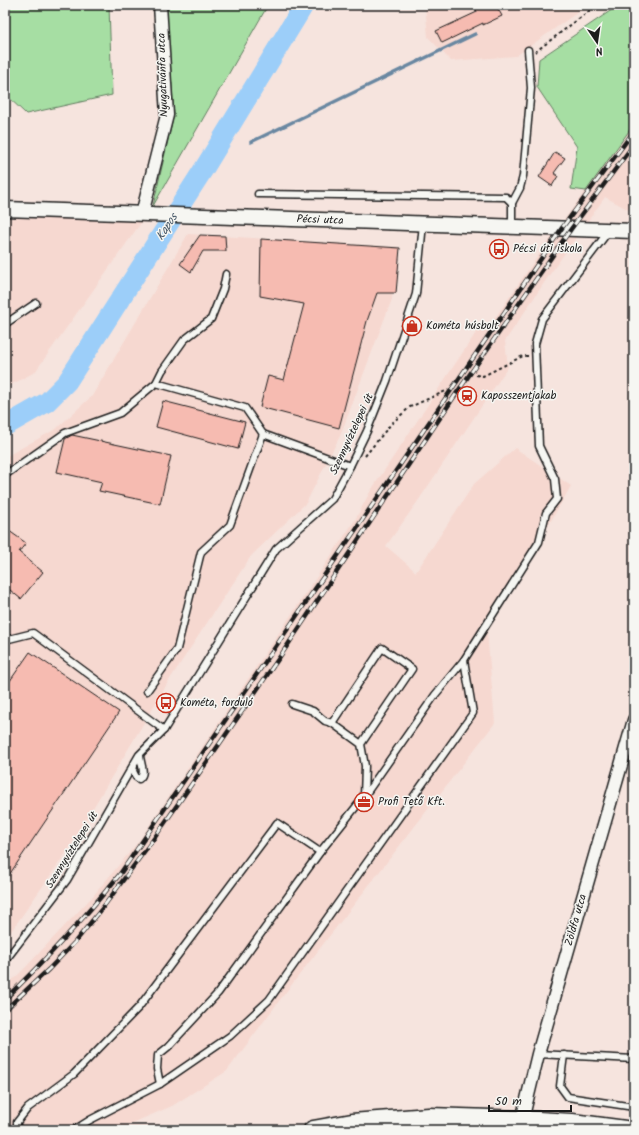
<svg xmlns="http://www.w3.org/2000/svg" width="639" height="1135" viewBox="0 0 639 1135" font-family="Kalam,sans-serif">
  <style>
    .built { fill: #f6d8d0 }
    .green { fill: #a6dea3; stroke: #617d60 }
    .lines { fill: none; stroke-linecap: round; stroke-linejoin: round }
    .stream { stroke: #6987a1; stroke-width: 3.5 }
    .river { stroke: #9ccef9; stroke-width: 20 }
    .building { fill: #f6bbb1; stroke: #1c1c1c }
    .service-casing { stroke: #1c1c1c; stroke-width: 9 }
    .minor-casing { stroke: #1c1c1c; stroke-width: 15 }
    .tertiary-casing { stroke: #1c1c1c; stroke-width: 17 }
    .primary-casing { stroke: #1c1c1c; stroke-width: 21 }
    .path { stroke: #1c1c1c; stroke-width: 2; stroke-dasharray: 3 3; stroke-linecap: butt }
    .service { stroke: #f6f6f2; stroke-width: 6 }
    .minor { stroke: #f6f6f2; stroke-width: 12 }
    .tertiary { stroke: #f6f6f2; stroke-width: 14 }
    .primary { stroke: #f6f6f2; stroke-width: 18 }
    .rail-casing { stroke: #1c1c1c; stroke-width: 4.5 }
    .rail { stroke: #f6f6f2; stroke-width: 3; stroke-dasharray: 9; stroke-linecap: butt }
    .labels { text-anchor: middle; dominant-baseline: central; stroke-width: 3; stroke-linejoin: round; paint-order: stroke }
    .street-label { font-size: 11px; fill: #1c1c1c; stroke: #f6f6f2 }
    .poi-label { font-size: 11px; fill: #1c1c1c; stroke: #f6f6f2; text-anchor: start }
    .water-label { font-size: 12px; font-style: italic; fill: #495a69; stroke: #f6f6f2 }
  </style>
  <rect width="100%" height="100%" fill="#f6e4de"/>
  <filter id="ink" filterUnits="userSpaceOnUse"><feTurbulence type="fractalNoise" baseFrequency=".025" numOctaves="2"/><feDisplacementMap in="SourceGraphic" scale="8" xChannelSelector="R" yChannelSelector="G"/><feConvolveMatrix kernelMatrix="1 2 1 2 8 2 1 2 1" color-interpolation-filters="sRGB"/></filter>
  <g filter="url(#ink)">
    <!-- built -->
    <g class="built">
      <polygon points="425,5 588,5 516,56 451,61 428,37"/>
      <polygon points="634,124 634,153 627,163 634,158 634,211 631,211 605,197 550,274 505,341 508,367 418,501 386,546 416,572 474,484 515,448 571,486 487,632 495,723 279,1001 227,1071 172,1106 116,1130 5,1130 5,987 23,970 93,896 139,841 355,520 370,492 477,331 488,328 535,260"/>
      <polygon points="8,203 153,206 35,372 5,388 5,232"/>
      <polygon points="188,234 397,247 392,299 340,436 306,503 251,556 170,679 68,850 5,940 5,457 56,429 92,396"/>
    </g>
    <!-- green -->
    <g class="green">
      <polygon points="5,5 109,5 112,95 26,114 5,94"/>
      <polygon points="166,5 268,5 153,206 174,114"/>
      <polygon points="619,5 634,5 634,124 586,191 571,189 577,147 537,87 539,59"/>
    </g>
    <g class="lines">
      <!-- stream -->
      <polyline class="stream" points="251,142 475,34"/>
      <!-- river -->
      <polyline class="river" points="5,426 47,402 67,382 205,167 304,5"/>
    </g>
    <!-- building -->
    <g class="building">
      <polygon points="474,5 496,5 502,16 483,25 483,23 442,43 436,31 477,12"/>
      <polygon points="555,152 565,158 554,173 558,176 552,186 539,177"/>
      <polygon points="200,235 225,236 226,251 203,251 191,272 180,264"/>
      <polygon points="261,239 400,248 396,293 377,293 367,321 339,428 260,407 268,376 284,380 304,304 260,296"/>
      <polygon points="163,401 245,422 238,449 156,427"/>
      <polygon points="72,435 171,456 160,504 99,491 102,482 57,472 65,439"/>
      <polygon points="5,528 26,543 19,552 43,572 21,599 5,586"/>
      <polygon points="30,652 119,712 5,881 5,688"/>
    </g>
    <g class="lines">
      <!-- service casing -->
      <g class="service-casing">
        <g id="service">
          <polyline points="258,194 506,197 512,203 512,226"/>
          <polyline points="512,203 520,188 523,176 531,88 528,50"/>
          <polyline points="5,324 36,303"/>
          <polyline points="156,383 162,371 184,340 211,319 223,289 226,274"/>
          <polyline points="5,475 65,433 120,413 156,383 245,408 263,434"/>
          <polyline points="5,640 33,633 164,730"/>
          <polyline points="147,691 177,649 201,552 230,525 263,434 350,466"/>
          <polyline points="292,704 313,711 325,721 332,723"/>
          <polyline points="361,744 332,723 382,648 412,669 361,744 365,766 364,797"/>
          <path d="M134,766l-1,5 3,6 3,2c8,-6 1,-15 1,-24"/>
          <polyline points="5,961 67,880 139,755 164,730 276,549 332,499 350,466 367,431 387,381 416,294 423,224"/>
          <polyline points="538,1054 634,1059"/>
          <polyline points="564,1055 560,1086 568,1097 634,1107"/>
          <polyline points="160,1084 157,1069 158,1055 168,1047 218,993 320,852 363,798 435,695 464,660"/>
          <polyline points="17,1130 17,1122 28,1108 74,1074 139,1007 277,823 320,852"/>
          <polyline points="74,1130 90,1120 160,1084 230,1036 269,1000 473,713 464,660 539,542 546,513 557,499 555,479 539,446 535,344 542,319 608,232"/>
        </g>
      </g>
      <!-- minor casing -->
      <g class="minor-casing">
        <g id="minor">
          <polyline points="142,214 167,115 160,5"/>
          <polyline points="522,1120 538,1054 634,720"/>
        </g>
      </g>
      <!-- tertiary casing -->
      <g class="tertiary-casing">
        <polyline id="tertiary" points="5,209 634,231"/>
      </g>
      <!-- primary casing -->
      <g class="primary-casing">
        <polyline id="primary" points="313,1130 352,1123 429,1117 522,1120 572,1123 625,1130"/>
      </g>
      <!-- path -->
      <g class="path">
        <polyline points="535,52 597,5"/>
        <polyline points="476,375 483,376 523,356 528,356"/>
        <polyline points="365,456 391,424 410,407 448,390"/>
      </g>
      <!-- service -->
      <use href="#service" class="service"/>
      <!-- minor -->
      <use href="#minor" class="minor"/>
      <!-- tertiary -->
      <use href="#tertiary" class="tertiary"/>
      <!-- primary -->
      <use href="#primary" class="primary"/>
      <!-- rail casing -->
      <g class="rail-casing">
        <g id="rail">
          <path d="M5,999c41,-39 79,-81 115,-125l442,-646 72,-97"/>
          <polyline points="5,1010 49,969 75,942 101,910 155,837 281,655 456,394 571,229 634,144"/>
        </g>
      </g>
      <!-- rail -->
      <use href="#rail" class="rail"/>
    </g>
  </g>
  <!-- icons -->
  <defs>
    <g id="bus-ring" transform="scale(1)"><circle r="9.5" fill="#f6f6f2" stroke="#c8321e" stroke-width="1.5"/><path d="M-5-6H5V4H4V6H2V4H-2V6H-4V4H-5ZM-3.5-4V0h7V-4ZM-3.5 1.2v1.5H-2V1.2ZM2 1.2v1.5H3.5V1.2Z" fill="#c8321e"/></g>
    <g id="shop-ring" transform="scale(1)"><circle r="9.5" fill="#f6f6f2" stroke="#c8321e" stroke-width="1.5"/><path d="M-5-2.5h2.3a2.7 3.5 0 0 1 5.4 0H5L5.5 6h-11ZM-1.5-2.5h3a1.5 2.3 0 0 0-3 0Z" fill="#c8321e"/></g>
    <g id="station-ring" transform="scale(1)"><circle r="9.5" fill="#f6f6f2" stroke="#c8321e" stroke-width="1.5"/><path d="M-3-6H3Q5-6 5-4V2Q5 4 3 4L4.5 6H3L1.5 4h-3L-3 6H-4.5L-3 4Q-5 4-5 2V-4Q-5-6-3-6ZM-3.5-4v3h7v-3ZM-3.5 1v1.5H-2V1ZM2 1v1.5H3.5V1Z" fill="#c8321e"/></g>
    <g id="office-ring" transform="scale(1)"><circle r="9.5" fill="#f6f6f2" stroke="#c8321e" stroke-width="1.5"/><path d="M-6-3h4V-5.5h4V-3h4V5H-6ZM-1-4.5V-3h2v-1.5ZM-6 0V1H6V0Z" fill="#c8321e"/></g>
  </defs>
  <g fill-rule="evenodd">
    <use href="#bus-ring" x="499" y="249"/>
    <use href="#shop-ring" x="412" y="326"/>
    <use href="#station-ring" x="467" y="396"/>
    <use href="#bus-ring" x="166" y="703"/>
    <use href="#office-ring" x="364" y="802"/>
  </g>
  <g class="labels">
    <!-- street labels -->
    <g class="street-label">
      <text transform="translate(163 75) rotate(-92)">Nyugativánfa utca</text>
      <text transform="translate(320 220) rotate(2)">Pécsi utca</text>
      <text transform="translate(352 434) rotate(-65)">Szennyvíztelepei út</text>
      <text transform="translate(72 850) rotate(-58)">Szennyvíztelepei út</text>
      <text transform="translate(576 920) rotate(-74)">Zöldfa utca</text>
    </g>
    <!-- poi labels -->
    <g class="poi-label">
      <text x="513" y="249">Pécsi úti iskola</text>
      <text x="426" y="326">Kométa húsbolt</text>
      <text x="481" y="396">Kaposszentjakab</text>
      <text x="180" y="703">Kométa, forduló</text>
      <text x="378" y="802">Profi Tető Kft.</text>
    </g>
    <!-- water labels -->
    <g class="water-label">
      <text transform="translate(167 227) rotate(-57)">Kapos</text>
    </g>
  </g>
  <!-- margin -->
  <rect width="639" height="1135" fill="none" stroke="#f6f6f2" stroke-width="20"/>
  <rect x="10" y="10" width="619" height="1115" fill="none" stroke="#1c1c1c" stroke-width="1.5" filter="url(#ink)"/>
  <!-- north arrow -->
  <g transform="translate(597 42) rotate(167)" stroke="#f6f6f2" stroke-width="3" paint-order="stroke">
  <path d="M0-3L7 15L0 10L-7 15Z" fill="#1c1c1c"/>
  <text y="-6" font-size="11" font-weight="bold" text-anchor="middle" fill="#1c1c1c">N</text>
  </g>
  <!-- scale -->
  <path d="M489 1105v6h82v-6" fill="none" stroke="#1c1c1c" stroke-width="2"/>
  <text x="495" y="1105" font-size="12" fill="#1c1c1c" stroke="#f6f6f2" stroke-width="3" paint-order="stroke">50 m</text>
</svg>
